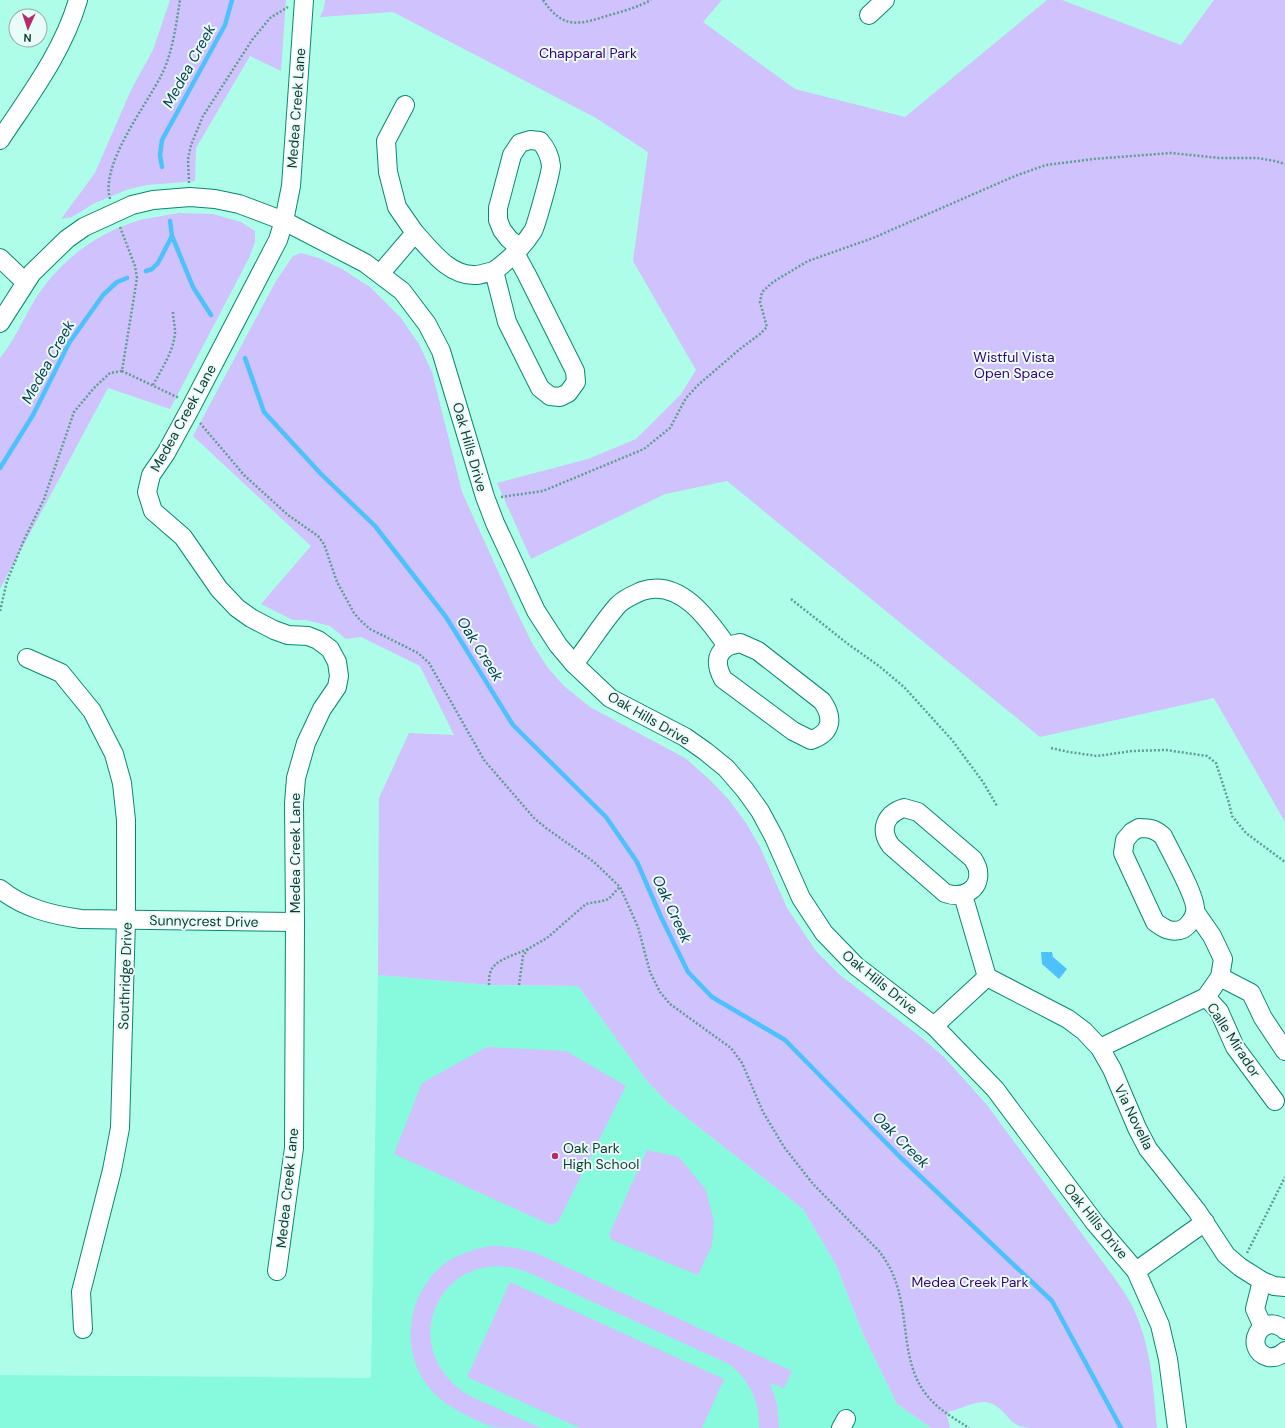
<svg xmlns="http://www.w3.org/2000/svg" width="1285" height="1428" viewBox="0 0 1285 1428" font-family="'DM Sans',sans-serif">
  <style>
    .built { fill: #87fade }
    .green { fill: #d0c2fc }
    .water { fill: #4dc0fe }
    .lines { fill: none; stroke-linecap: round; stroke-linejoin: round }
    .stream { stroke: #4dc0fe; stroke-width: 4.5 }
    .minor-casing { stroke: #088772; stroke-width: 20 }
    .path { stroke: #5f9e8e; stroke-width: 2.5; stroke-dasharray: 2 2; stroke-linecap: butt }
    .minor { stroke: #fff; stroke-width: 18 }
    .poi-dot { fill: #b42c6d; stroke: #eafcf7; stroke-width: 1.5 }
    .labels { text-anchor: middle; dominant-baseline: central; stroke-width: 4; stroke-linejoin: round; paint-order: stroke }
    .park-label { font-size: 14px; fill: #3b0176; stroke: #eafcf7 }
    .street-label { font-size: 14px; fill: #0c3a30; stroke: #eafcf7 }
    .poi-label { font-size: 14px; fill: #0c3a30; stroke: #eafcf7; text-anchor: start }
    .water-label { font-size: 15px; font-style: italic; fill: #083b53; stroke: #eafcf7 }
  </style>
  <rect width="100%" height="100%" fill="#aefde8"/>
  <!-- built -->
  <polygon class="built" points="378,975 489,985 578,986 647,1081 668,1103 803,1209 836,1265 863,1334 897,1404 931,1428 0,1428 0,1375 371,1378"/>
  <!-- green -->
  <g class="green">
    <polygon points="170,0 286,0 281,71 250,56 196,148 195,181 147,185 126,190 93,204 72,217 61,219 95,173 131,90 153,50"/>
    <polygon points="325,0 722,0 703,22 795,89 905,117 1047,0 1062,0 1181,45 1214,0 1285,0 1285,822 1214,698 1040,737 727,481 665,494 531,559 497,483 588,459 636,439 681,394 696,370 633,261 648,152 596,118 393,12 320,17 324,8"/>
    <path d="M179,213l34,1 28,8 14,9v11l-6,16 -79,151 -62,-21 -108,201v-231c14,-17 23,-38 34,-57 24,-39 62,-68 106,-81 13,-3 27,-5 39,-7z"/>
    <path d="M301,253l18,5 23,11 28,18 31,31 18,26 13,28 30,120 50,110 21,43 15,23 16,18 26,21 95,51 24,21 20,21 17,23 14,24 27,61 29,43 24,24 82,63 22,19 43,48 126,171c6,9 12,17 17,26 21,39 23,83 27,126h-128c-5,-1 -12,-2 -15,-5 -9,-8 -15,-19 -28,-21 -13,-1 -24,7 -36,9l-3,4 3,13h-19l-34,-24 -34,-70 -27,-69 -33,-56 -135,-106 -21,-22 -69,-95 -89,-1 -111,-10 1,-177 30,-65 45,2 -34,-69 -59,-29 -15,2 -16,-13 -24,-6h-13l-32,-16 50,-58 -118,-110 83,-155 17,-25z"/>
    <polygon points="487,1047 566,1051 626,1086 558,1222 551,1225 394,1154 422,1083"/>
    <polygon points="647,1150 679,1157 706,1190 714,1222 712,1245 698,1275 612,1240 609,1235"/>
    <path d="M490,1246c17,0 30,2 46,7l256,118 -8,17 -14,-5 7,21 2,24h-20c1,-27 -9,-47 -30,-64l-202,-92c-84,-32 -137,77 -57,124l71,32c-11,0 -39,0 -48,-1 -6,-1 -11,-5 -17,-7 -19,-9 -36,-18 -49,-35 -29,-38 -18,-97 21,-124 13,-8 27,-12 42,-15z"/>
    <polygon points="510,1282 724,1379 702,1428 580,1428 467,1377"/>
  </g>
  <!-- water -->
  <polygon class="water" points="1041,952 1052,952 1053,957 1067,969 1059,979 1042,964"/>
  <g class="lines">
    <!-- stream -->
    <g class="stream">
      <polyline points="162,167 160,155 162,140 225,25 232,0"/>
      <polyline points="172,236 193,287 211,315"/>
      <polyline points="146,271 152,269 158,263 172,236 170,221"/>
      <polyline points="245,358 264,412 321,474 375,526 446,617 513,725 606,817 637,862 661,917 688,972 712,997 785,1040 900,1157 1052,1301 1121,1428"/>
      <polyline points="0,468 33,415 69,343 103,295 117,282 127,278"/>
    </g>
    <!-- minor casing -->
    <g class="minor-casing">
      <g id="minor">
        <polyline points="869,15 885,0"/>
        <path d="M0,140c29,-44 63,-88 78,-140"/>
        <path d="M415,233c16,17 34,43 60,42 6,0 13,-3 19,-4l13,51 33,66 10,8 10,1 8,-4 8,-11 -1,-11 -48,-96 -12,-22"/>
        <polyline points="0,258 25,282"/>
        <path d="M494,271c15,-11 29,-24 39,-40 3,-5 18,-59 18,-65 -1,-10 -4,-17 -11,-25l-10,-1 -10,3 -8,12 -14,53v12l4,10 7,9 11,9"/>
        <polyline points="380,274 415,233 397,207 388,172 386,141 405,105"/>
        <polyline points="0,323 32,273 67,239 84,227 132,205 153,200 190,197 215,199 239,204 284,221 365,263 402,291 427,324 441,351 485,497 495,523 536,611 558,645 574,664 610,698 685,737 705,751 726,768 745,790 760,811 774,837 801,898 824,933 856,966 934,1026 995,1089 1095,1223 1136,1271 1160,1325 1168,1359 1177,1428"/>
        <path d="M740,643l18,8 64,50c12,17 10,32 -11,39l-18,-9 -70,-52c-6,-11 -9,-24 4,-32 3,-2 9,-3 13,-4z"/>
        <polyline points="27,658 61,673 92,711 114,754 122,783 126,820 126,920 120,1128 112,1170 81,1292 83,1329"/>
        <path d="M574,664c15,-19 28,-41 44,-59 7,-7 15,-10 24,-14 38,-13 67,29 85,55"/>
        <path d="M904,808l14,4 55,47c2,4 5,8 5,12 3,20 -17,28 -33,22l-54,-47c-12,-16 -6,-32 13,-38z"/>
        <path d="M1139,828c11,0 16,1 24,8 7,15 35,63 32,76 -1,7 -7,14 -12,17 -11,5 -20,-1 -28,-7l-32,-69 2,-13 7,-8z"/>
        <path d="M0,889c23,19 52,26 81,30l214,3"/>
        <polyline points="963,895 987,977"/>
        <polyline points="987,977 1068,1019 1084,1031 1100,1048 1112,1069 1137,1128 1148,1149 1197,1211 1226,1255 1240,1267 1262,1281 1274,1286 1285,1287"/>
        <polyline points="1220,977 1251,993 1263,1018 1285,1051"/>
        <polyline points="1206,997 1219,1011 1235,1047 1275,1101"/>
        <polyline points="934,1026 987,977"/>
        <polyline points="1100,1048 1206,997 1220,977 1223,959 1212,936 1196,913"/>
        <polyline points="277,1271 294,1148 295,922 294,803 296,778 306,743 322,709 337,687 339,676 337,662 330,649 318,640 308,636 288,635 274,630 251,618 237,608 219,589 183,537 153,511 147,492 151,475 166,453 190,409 278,240 284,221 291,186 304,0"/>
        <polyline points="1136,1271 1205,1222"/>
        <polyline points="1262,1281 1255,1309 1263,1327"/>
        <path d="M1285,1330c-24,-20 -43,19 -17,27 7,1 12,-1 17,-6"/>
        <polyline points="841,1428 846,1419"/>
      </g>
    </g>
    <!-- path -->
    <g class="path">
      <path d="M543,0c21,31 37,24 67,15 14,-4 28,-8 41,-15"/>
      <polyline points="189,183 188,159 191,145 203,116 252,40 270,18 288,7"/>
      <path d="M110,199c-10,-35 36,-93 52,-125 11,-23 14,-49 18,-74"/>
      <polyline points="120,227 135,266 137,278 122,371 179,398"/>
      <path d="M153,385c9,-17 21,-34 22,-53 0,-7 -2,-13 -2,-20"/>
      <path d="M200,423l44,52 44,40 30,21 6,8 13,38 17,31 6,7 10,9 48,24 11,10 55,97 50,58 12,10 48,34 26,25 18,40 12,45 10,20 10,12 61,44 11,15 21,49 21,35 29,37 66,67c9,12 15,23 19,38 11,38 4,82 34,112 10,11 25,19 37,27"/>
      <polyline points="501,497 543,491 644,449 670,428 686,398 698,385 740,349 760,334 767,327 760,302 762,292 773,282 808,261 873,238 1015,176 1046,165 1093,159 1171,153 1220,158 1257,158 1275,161 1285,164"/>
      <polyline points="791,599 848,644 879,666 904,687 952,740 983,782 997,806"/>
      <polyline points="0,611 7,581 24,540 44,499 74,412 94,388 110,373 122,371"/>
      <polyline points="1051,748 1069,752 1097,756 1132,751 1166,750 1207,756 1216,763 1229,803 1232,816 1246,833 1285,862"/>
      <path d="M489,985c0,-6 0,-13 4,-18 8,-9 24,-13 35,-18"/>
      <path d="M519,985l4,-29 5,-7 19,-11 39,-34c7,-2 14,-2 20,-4 5,-2 9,-9 14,-13"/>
      <polyline points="1247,1253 1285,1177"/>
    </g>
    <!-- minor -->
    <use href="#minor" class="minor"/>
  </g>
  <!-- markers -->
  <circle class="poi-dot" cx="555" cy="1156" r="4"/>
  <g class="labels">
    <!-- park labels -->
    <g class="park-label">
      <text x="588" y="53">Chapparal Park</text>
      <text x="1014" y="357">Wistful Vista<tspan x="1014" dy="16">Open Space</tspan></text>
      <text x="970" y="1282">Medea Creek Park</text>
    </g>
    <!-- street labels -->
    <g class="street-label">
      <text transform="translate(296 108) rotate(-86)">Medea Creek Lane</text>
      <text transform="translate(183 418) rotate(-61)">Medea Creek Lane</text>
      <text transform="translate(470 447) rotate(74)">Oak Hills Drive</text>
      <text transform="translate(649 718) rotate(30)">Oak Hills Drive</text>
      <text transform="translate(295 853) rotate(-90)">Medea Creek Lane</text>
      <text transform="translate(204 921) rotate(1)">Sunnycrest Drive</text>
      <text transform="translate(125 976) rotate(-88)">Southridge Drive</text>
      <text transform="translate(880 982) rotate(39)">Oak Hills Drive</text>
      <text transform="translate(1234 1040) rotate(57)">Calle Mirador</text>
      <text transform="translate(1134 1117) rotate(64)">Via Novella</text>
      <text transform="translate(287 1188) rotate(-84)">Medea Creek Lane</text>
      <text transform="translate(1096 1221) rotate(51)">Oak Hills Drive</text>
    </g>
    <!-- poi labels -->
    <g class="poi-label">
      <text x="563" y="1148">Oak Park<tspan x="563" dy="16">High School</tspan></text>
    </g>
    <!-- water labels -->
    <g class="water-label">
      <text transform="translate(189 66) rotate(-61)">Medea Creek</text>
      <text transform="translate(48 362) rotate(-61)">Medea Creek</text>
      <text transform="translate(480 649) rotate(58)">Oak Creek</text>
      <text transform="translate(672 909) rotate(65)">Oak Creek</text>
      <text transform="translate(901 1140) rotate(45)">Oak Creek</text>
    </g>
  </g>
  <!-- north arrow -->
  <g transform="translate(28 28) rotate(183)"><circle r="19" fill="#eafcf7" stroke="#91aea7"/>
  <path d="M0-3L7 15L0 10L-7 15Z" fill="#b42c6d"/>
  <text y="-6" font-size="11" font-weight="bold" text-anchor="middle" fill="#0c3a30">N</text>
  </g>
</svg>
